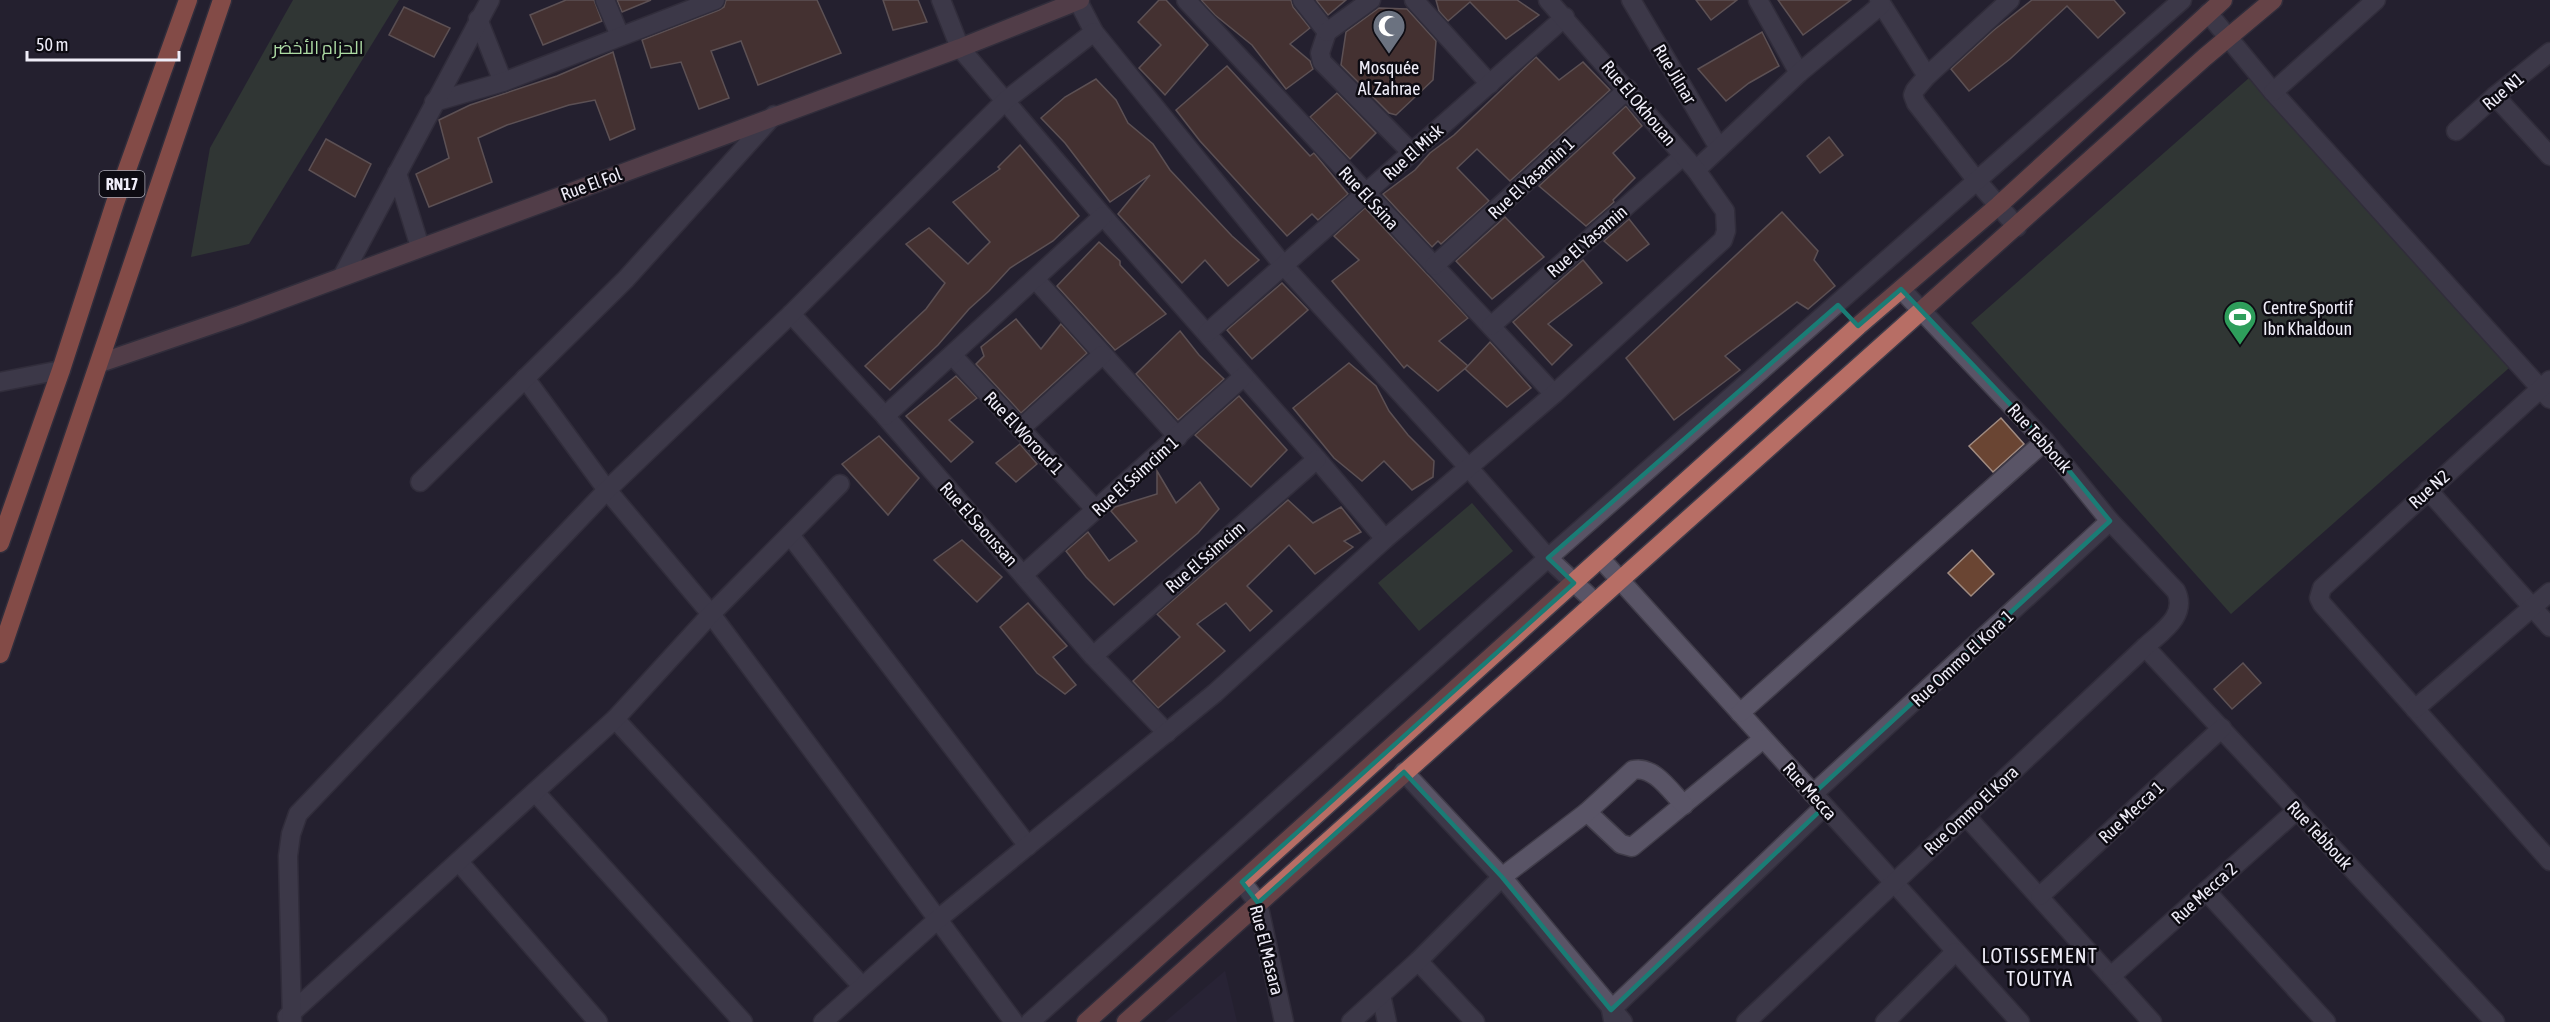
<svg xmlns="http://www.w3.org/2000/svg" width="2550" height="1022" viewBox="0 0 2550 1022" font-family="'Asap Condensed',Cairo,sans-serif">
  <style>
    .built { fill: #2d273d }
    .green { fill: #3e513a }
    .building { fill: #6a4533; stroke: #a08b81; stroke-width: 1.5 }
    .lines { fill: none; stroke-linecap: round; stroke-linejoin: round }
    .street-casing { stroke: #403c49; stroke-width: 21 }
    .secondary-casing { stroke: #403c49; stroke-width: 21 }
    .primary-casing { stroke: #403c49; stroke-width: 21 }
    .highway-casing { stroke: #403c49; stroke-width: 21 }
    .street { stroke: #595466; stroke-width: 18 }
    .secondary { stroke: #886166; stroke-width: 18 }
    .primary { stroke: #b76e65; stroke-width: 18 }
    .highway { stroke: #f57f65; stroke-width: 18 }
    .marked { fill: none; stroke: #1a7c75; stroke-width: 4.5; stroke-linejoin: round }
    .labels { text-anchor: middle; dominant-baseline: central; stroke-width: 5; stroke-linejoin: round; paint-order: stroke }
    .shield { fill: #0d0b12; stroke: #aba9b3; stroke-width: 1.5 }
    .shield-label { font-size: 16px; font-weight: bold; fill: #efedf8 }
    .park-label { font-size: 18px; fill: #addba4; stroke: #0d0b12 }
    .poi-label { font-size: 18px; fill: #efedf8; stroke: #0d0b12 }
    .street-label { font-size: 18px; fill: #efedf8; stroke: #0d0b12 }
    .neighbourhood-label { font-size: 20px; letter-spacing: 1.5px; fill: #efedf8; stroke: #0d0b12 }
  </style>
  <rect width="100%" height="100%" fill="#252030"/>
  <!-- built -->
  <polygon class="built" points="1225,971 1237,1022 1165,1022"/>
  <!-- green -->
  <g class="green">
    <polygon points="293,0 399,0 249,244 191,257 210,148"/>
    <polygon points="2249,78 2509,368 2231,614 1971,323"/>
    <polygon points="1472,503 1513,551 1419,631 1378,583"/>
  </g>
  <!-- building -->
  <g class="building">
    <polygon points="566,0 594,0 602,21 543,45 530,15"/>
    <polygon points="617,0 651,0 622,12"/>
    <polygon points="726,0 817,0 841,53 758,85 741,41 711,51 729,98 699,109 681,62 651,68 642,40 719,10 724,7"/>
    <polygon points="883,0 918,0 927,22 893,30"/>
    <polygon points="1159,0 1166,0 1208,45 1165,95 1139,68 1161,45 1138,22"/>
    <polygon points="1201,0 1291,0 1293,7 1310,28 1290,44 1310,61 1313,69 1286,89 1252,45 1215,15"/>
    <polygon points="1316,0 1346,0 1328,15"/>
    <polygon points="1436,0 1517,0 1539,15 1506,39 1470,2 1448,21 1439,11"/>
    <polygon points="1696,0 1737,0 1711,20"/>
    <polygon points="1778,0 1851,0 1803,35"/>
    <polygon points="2032,0 2114,0 2125,13 2098,38 2067,6 2010,59 1969,91 1951,69 1994,30"/>
    <polygon points="404,7 450,28 434,57 389,35"/>
    <polygon points="1379,8 1407,9 1436,41 1433,80 1396,115 1389,113 1341,65 1346,32"/>
    <polygon points="1762,32 1779,66 1749,83 1726,101 1698,69"/>
    <polygon points="613,52 635,129 610,140 595,100 569,105 507,125 478,138 492,182 429,207 416,174 449,158 439,120 470,105 557,76"/>
    <polygon points="1536,57 1559,80 1583,62 1610,90 1510,181 1477,149 1457,168 1489,201 1441,244 1438,241 1432,247 1383,194 1415,170 1430,153 1454,135"/>
    <polygon points="1227,66 1310,156 1314,153 1348,194 1318,220 1312,214 1287,236 1200,141 1176,110"/>
    <polygon points="1096,79 1116,100 1128,123 1153,144 1170,170 1232,236 1259,260 1228,286 1205,260 1182,283 1118,214 1150,175 1110,202 1065,143 1041,118 1065,97"/>
    <polygon points="1337,93 1376,133 1350,159 1310,117"/>
    <polygon points="1626,106 1642,126 1613,153 1635,178 1613,200 1614,202 1586,226 1539,186"/>
    <polygon points="1829,137 1843,155 1820,173 1807,156"/>
    <polygon points="326,139 371,164 355,197 309,170"/>
    <polygon points="1020,145 1079,216 1053,241 1010,268 989,291 969,309 938,345 890,390 865,366 926,309 945,283 906,244 929,228 968,264 990,242 953,202 1000,169 998,167"/>
    <polygon points="1365,208 1468,318 1439,341 1468,366 1438,391 1407,365 1404,368 1332,281 1359,260 1334,236"/>
    <polygon points="1782,212 1818,251 1814,260 1835,286 1808,309 1797,302 1725,356 1740,370 1674,420 1626,358"/>
    <polygon points="1505,217 1544,257 1492,299 1456,261"/>
    <polygon points="1629,219 1649,244 1627,261 1604,241"/>
    <polygon points="1099,242 1120,261 1120,265 1166,314 1115,350 1057,286"/>
    <polygon points="1583,260 1602,283 1548,324 1572,345 1552,365 1513,322"/>
    <polygon points="1282,283 1308,310 1252,359 1227,330"/>
    <polygon points="1016,319 1041,349 1061,324 1087,353 1021,413 976,364 984,356 981,347"/>
    <polygon points="1180,331 1199,355 1224,379 1178,420 1136,374"/>
    <polygon points="1490,342 1531,388 1507,407 1465,369"/>
    <polygon points="1349,363 1376,386 1389,411 1408,435 1434,461 1433,477 1412,490 1384,461 1362,481 1334,458 1293,408"/>
    <polygon points="956,376 977,398 949,420 973,442 951,462 906,416"/>
    <polygon points="1239,396 1287,450 1251,487 1195,435"/>
    <polygon points="2001,418 2024,444 1993,472 1969,446"/>
    <polygon points="879,436 919,478 888,515 842,464"/>
    <polygon points="1020,444 1037,464 1016,482 996,463"/>
    <polygon points="1157,471 1176,503 1200,482 1219,509 1198,533 1114,605 1086,577 1066,551 1088,532 1109,561 1137,541 1111,511 1115,507 1157,494"/>
    <polygon points="1288,500 1313,523 1341,507 1361,532 1344,541 1353,547 1315,574 1289,545 1247,586 1272,611 1250,631 1226,603 1197,624 1225,651 1158,708 1133,681 1180,637 1157,614"/>
    <polygon points="962,540 1002,577 977,602 934,560"/>
    <polygon points="1972,550 1994,574 1971,596 1948,573"/>
    <polygon points="1028,603 1067,646 1053,657 1076,685 1065,694 1037,673 1000,627"/>
    <polygon points="2243,663 2261,683 2232,709 2214,689"/>
  </g>
  <g class="lines">
    <!-- street casing -->
    <g class="street-casing">
      <g id="street">
        <polyline points="605,0 620,36"/>
        <polyline points="941,0 960,48 1103,216 1317,459 1385,539"/>
        <polyline points="1186,0 1554,394"/>
        <polyline points="1302,0 1327,32 1320,53 1322,62 1412,153"/>
        <polyline points="1414,0 1490,84"/>
        <polyline points="1631,0 1719,148"/>
        <polyline points="1758,0 1799,73"/>
        <polyline points="1879,0 1927,76"/>
        <polyline points="2010,0 1927,76 1915,90 1913,95 1916,103 1977,181 2017,227"/>
        <polyline points="1078,1 1094,32 1284,266 1468,467 1548,558 1595,602"/>
        <polyline points="2208,13 2273,92 2550,399"/>
        <polyline points="478,19 503,82"/>
        <polyline points="1327,32 1371,0"/>
        <polyline points="2273,92 2376,0"/>
        <polyline points="2495,96 2550,156"/>
        <polyline points="434,102 503,82 715,0"/>
        <polyline points="2456,131 2495,96 2550,52"/>
        <polyline points="1696,170 1799,73 1881,5"/>
        <polyline points="397,173 420,247"/>
        <polyline points="1434,266 1628,89"/>
        <polyline points="343,275 490,0"/>
        <polyline points="1035,279 1178,437"/>
        <polyline points="791,314 885,416 1093,656 1167,733"/>
        <polyline points="1491,326 1683,156"/>
        <polyline points="1207,333 1565,17"/>
        <polyline points="952,355 1096,510"/>
        <polyline points="525,378 607,490 711,614 1014,1022"/>
        <polyline points="2550,380 2322,588 2319,598 2322,604 2550,861"/>
        <polyline points="0,382 61,370"/>
        <polyline points="885,416 1103,216"/>
        <polyline points="1020,429 1102,355"/>
        <polyline points="420,482 626,279 774,115"/>
        <polyline points="2428,490 2550,627"/>
        <polyline points="790,535 1028,846"/>
        <polyline points="1601,559 2020,1022"/>
        <polyline points="1024,574 1244,376"/>
        <polyline points="2145,647 2495,1022"/>
        <polyline points="1093,656 1317,459"/>
        <polyline points="2415,709 2550,592"/>
        <polyline points="1740,713 2045,441"/>
        <polyline points="615,719 862,986"/>
        <polyline points="1404,772 1502,877 1623,1022"/>
        <polyline points="535,792 743,1022"/>
        <polyline points="1813,794 2110,521"/>
        <polyline points="1587,812 1621,844 1632,847 1763,739"/>
        <polyline points="1966,816 2152,1022"/>
        <polyline points="459,862 598,1022"/>
        <polyline points="1242,882 1258,903 1284,1022"/>
        <polyline points="2206,891 2326,1022"/>
        <polyline points="2040,896 2222,728"/>
        <polyline points="1418,961 1475,1022"/>
        <polyline points="2111,976 2297,810"/>
        <polyline points="1381,995 1387,1022"/>
        <polyline points="287,1017 615,719 711,614 840,484"/>
        <polyline points="1613,1020 1611,1010 1824,807"/>
        <polyline points="292,1022 288,856 291,834 298,814 607,490 791,314 1005,101 1094,32"/>
        <polyline points="823,1022 937,920 1215,693 1385,539 1554,394 1723,240 1726,231 1725,211 1696,170 1548,0"/>
        <polyline points="1030,1022 1548,558 2182,0"/>
        <path d="M1351,1022l67,-61 84,-84 85,-65 46,-42c21,-5 38,22 51,35"/>
        <path d="M1746,1022l399,-375c16,-15 43,-31 31,-56l-66,-70 -65,-80 -144,-152"/>
        <polyline points="1885,1022 1955,952"/>
      </g>
    </g>
    <!-- secondary casing -->
    <g class="secondary-casing">
      <polyline id="secondary" points="100,363 240,315 960,48 1080,0"/>
    </g>
    <!-- primary casing -->
    <g class="primary-casing">
      <g id="primary">
        <polyline points="1086,1022 1858,326 1999,205 2223,0"/>
        <polyline points="1126,1022 2205,57 2273,0"/>
      </g>
    </g>
    <!-- highway casing -->
    <g class="highway-casing">
      <g id="highway">
        <polyline points="0,543 61,370 115,203 188,0"/>
        <polyline points="0,654 222,0"/>
      </g>
    </g>
    <!-- street -->
    <use href="#street" class="street"/>
    <!-- secondary -->
    <use href="#secondary" class="secondary"/>
    <!-- primary -->
    <use href="#primary" class="primary"/>
    <!-- highway -->
    <use href="#highway" class="highway"/>
  </g>
  <!-- marked area -->
  <path d="M0 0H2550V1022H0ZM1901,289l144,152 65,80 -297,273 11,13 -213,203 -109,-133 -98,-105 -146,131 -16,-21 332,-299 -26,-25 290,-253 20,21z" fill="#252030" fill-opacity=".55" fill-rule="evenodd"/>
  <path class="marked" d="M1901,289l144,152 65,80 -297,273 11,13 -213,203 -109,-133 -98,-105 -146,131 -16,-21 332,-299 -26,-25 290,-253 20,21z"/>
  <!-- icons -->
  <defs>
    <g id="mosque-pin" transform="scale(1.725)"><path d="M0 17L-7.5 6A9.5 9.5 0 1 1 7.5 6Z" fill="#6b7280" stroke="#0d0b12"/><path d="M3.5-4.9A6 6 0 1 0 3.5 4.9A5 5 0 1 1 3.5-4.9Z" fill="#fff"/></g>
    <g id="stadium-pin" transform="scale(1.725)"><path d="M0 17L-7.5 6A9.5 9.5 0 1 1 7.5 6Z" fill="#2e9e5b" stroke="#0d0b12"/><path d="M0-5a6.5 5 0 1 0 0 10a6.5 5 0 1 0 0-10ZM-3.5-1.8h7v3.6h-7Z" fill="#fff"/></g>
  </defs>
  <g fill-rule="evenodd">
    <use href="#mosque-pin" x="1389" y="26"/>
    <use href="#stadium-pin" x="2240" y="317"/>
  </g>
  <g class="labels">
    <!-- shield labels -->
    <rect class="shield" x="99.5" y="171" width="45" height="26" rx="4.5"/>
    <g class="shield-label">
      <text x="122" y="184">RN17</text>
    </g>
    <!-- park labels -->
    <g class="park-label">
      <text x="318" y="47">الحزام الأخضر</text>
    </g>
    <!-- poi labels -->
    <g class="poi-label">
      <text x="1389" y="67">Mosquée<tspan x="1389" dy="21">Al Zahrae</tspan></text>
      <text x="2263" y="307" text-anchor="start">Centre Sportif<tspan x="2263" dy="21">Ibn Khaldoun</tspan></text>
    </g>
    <!-- street labels -->
    <g class="street-label">
      <text transform="translate(1675 74) rotate(59)">Rue Jilnar</text>
      <text transform="translate(2503 91) rotate(-40)">Rue N1</text>
      <text transform="translate(1639 103) rotate(50)">Rue El Okhouan</text>
      <text transform="translate(1413 152) rotate(-42)">Rue El Misk</text>
      <text transform="translate(1531 178) rotate(-43)">Rue El Yasamin 1</text>
      <text transform="translate(591 184) rotate(-20)">Rue El Fol</text>
      <text transform="translate(1369 198) rotate(47)">Rue El Ssina</text>
      <text transform="translate(1587 241) rotate(-41)">Rue El Yasamin</text>
      <text transform="translate(1024 433) rotate(47)">Rue El Woroud 1</text>
      <text transform="translate(2040 438) rotate(48)">Rue Tebbouk</text>
      <text transform="translate(1135 476) rotate(-42)">Rue El Ssimcim 1</text>
      <text transform="translate(2429 489) rotate(-42)">Rue N2</text>
      <text transform="translate(979 524) rotate(48)">Rue El Saoussan</text>
      <text transform="translate(1205 557) rotate(-41)">Rue El Ssimcim</text>
      <text transform="translate(1962 658) rotate(-43)">Rue Ommo El Kora 1</text>
      <text transform="translate(1810 791) rotate(48)">Rue Mecca</text>
      <text transform="translate(1971 810) rotate(-43)">Rue Ommo El Kora</text>
      <text transform="translate(2131 812) rotate(-43)">Rue Mecca 1</text>
      <text transform="translate(2320 835) rotate(47)">Rue Tebbouk</text>
      <text transform="translate(2204 893) rotate(-42)">Rue Mecca 2</text>
      <text transform="translate(1267 950) rotate(76)">Rue El Masara</text>
    </g>
    <!-- neighbourhood labels -->
    <g class="neighbourhood-label">
      <text x="2040" y="955">LOTISSEMENT<tspan x="2040" dy="23">TOUTYA</tspan></text>
    </g>
  </g>
  <!-- scale -->
  <path d="M27 51v9h152v-9" fill="none" stroke="#efedf8" stroke-width="3"/>
  <text x="36" y="51" font-size="18" fill="#efedf8" stroke="#0d0b12" stroke-width="4.5" paint-order="stroke">50 m</text>
</svg>
